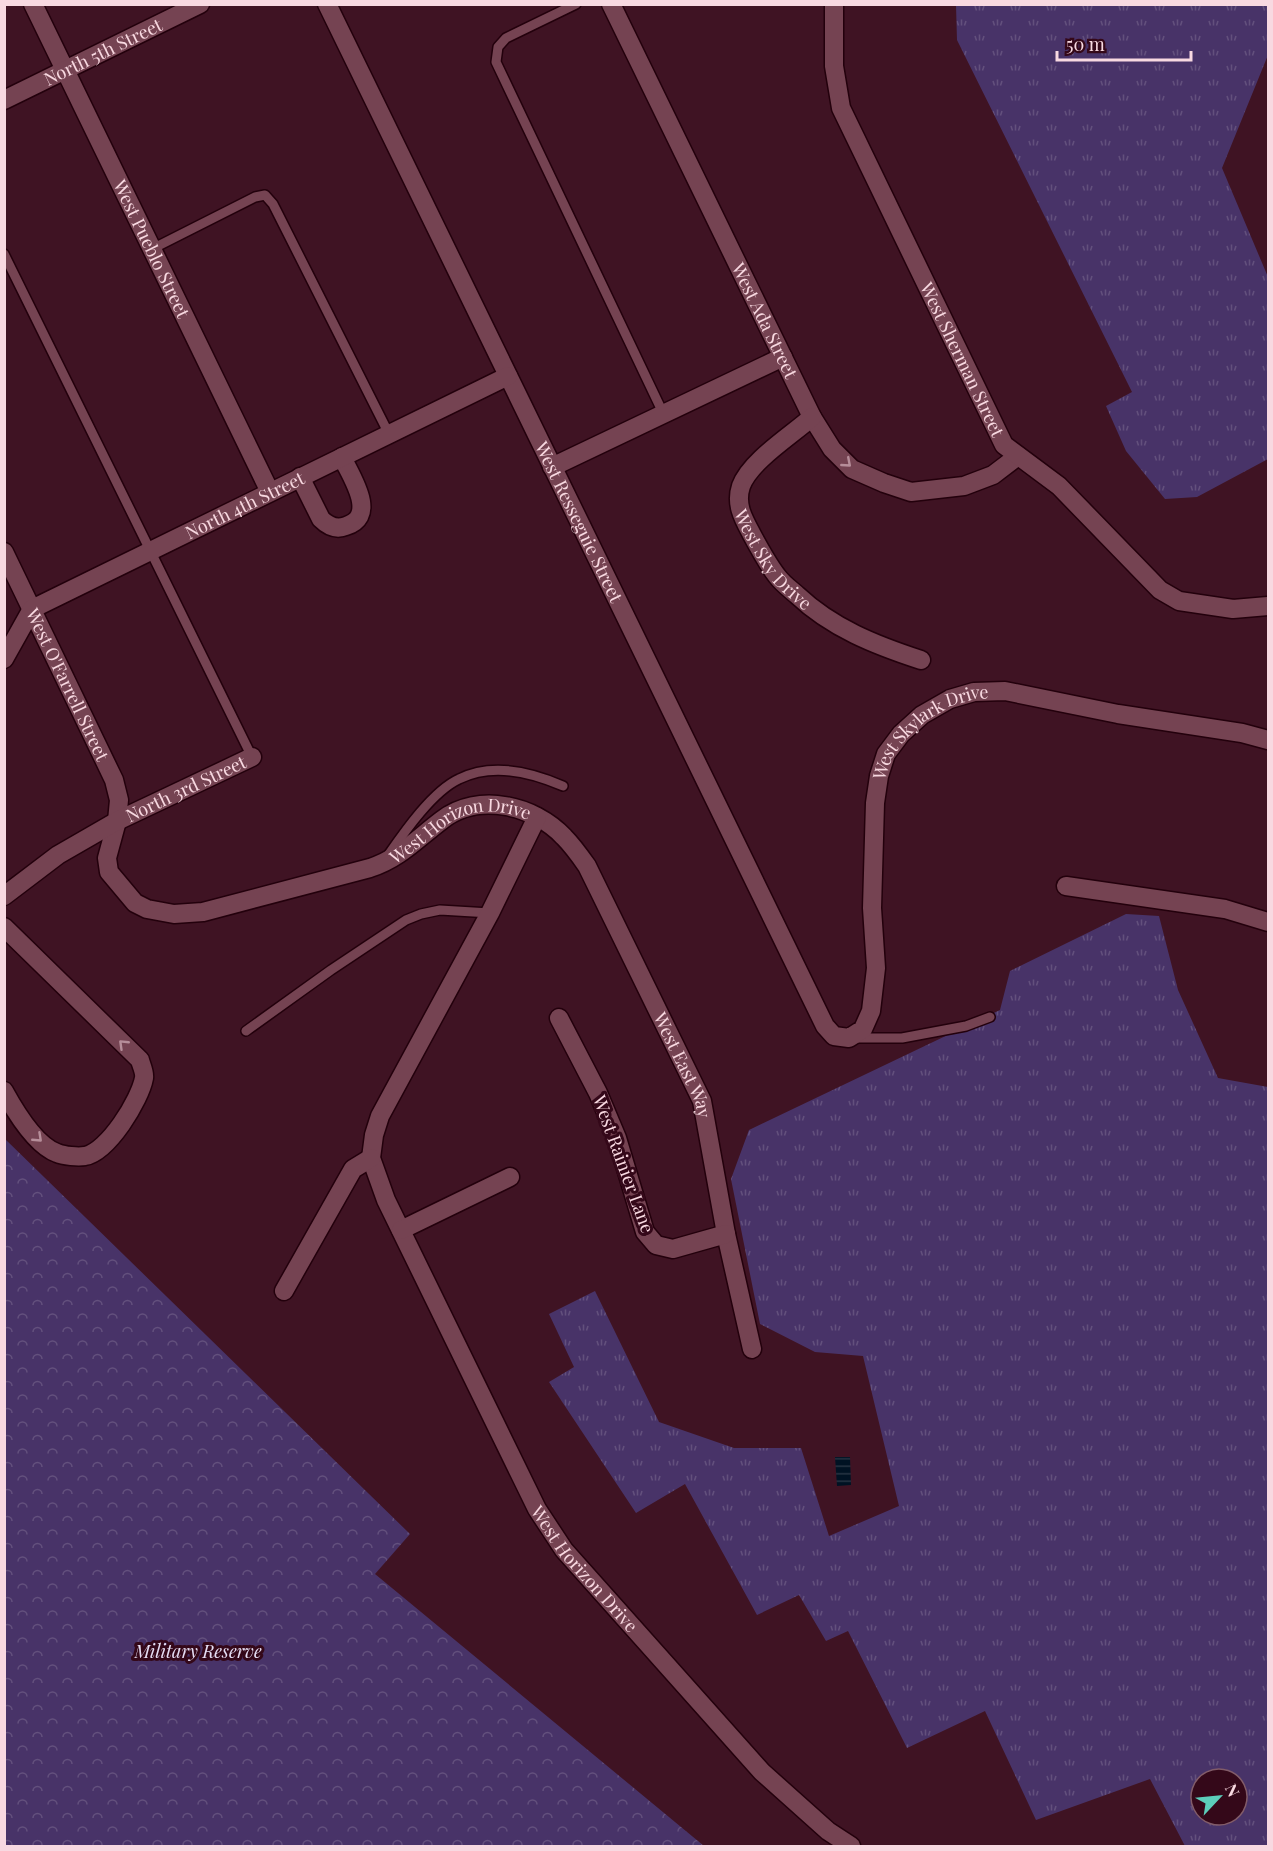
<svg xmlns="http://www.w3.org/2000/svg" width="1273" height="1851" viewBox="0 0 1273 1851" font-family="'Playfair Display',serif">
  <style>
    .grass { fill: url(#grass-tufts); fill-rule: evenodd }
    .forest { fill: url(#forest-crowns) }
    .water { fill: url(#water-rules) }
    .lines { fill: none; stroke-linecap: round; stroke-linejoin: round }
    .service-casing { stroke: #23000c; stroke-width: 12 }
    .minor-casing { stroke: #23000c; stroke-width: 21 }
    .service { stroke: #754352; stroke-width: 9 }
    .minor { stroke: #754352; stroke-width: 18 }
    .oneway { stroke: #b68e9a }
    .labels { text-anchor: middle; dominant-baseline: central; stroke-width: 6; stroke-linejoin: round; paint-order: stroke }
    .street-label { font-size: 18px; fill: #f8d9e1; stroke: #340819 }
    .park-label { font-size: 18px; font-style: italic; fill: #e5def4; stroke: #340819 }
  </style>
  <defs>
    <pattern id="grass-tufts" width="24" height="20" patternUnits="userSpaceOnUse" patternTransform="scale(1.5)"><rect width="24" height="20" fill="#483368"/><path d="M3 7l-1-3M5 7V3M7 7l1-3M15 17l-1-3M17 17v-4M19 17l1-3" fill="none" stroke="#63507d"/></pattern>
    <pattern id="forest-crowns" width="20" height="18" patternUnits="userSpaceOnUse" patternTransform="scale(1.5)"><rect width="20" height="18" fill="#483368"/><path d="M2 6a3 3 0 1 1 6 0M12 15a3 3 0 1 1 6 0" fill="none" stroke="#63507d"/></pattern>
    <pattern id="water-rules" width="6" height="5" patternUnits="userSpaceOnUse" patternTransform="scale(1.5)"><rect width="6" height="5" fill="#001223"/><path d="M0 2.5h6" fill="none" stroke="#263443"/></pattern>
  </defs>
  <rect width="100%" height="100%" fill="#3f1323"/>
  <!-- grass -->
  <g class="grass">
    <polygon points="956,5 1268,5 1268,55 1222,168 1268,277 1268,459 1197,497 1165,499 1126,451 1106,406 1132,392 957,40"/>
    <path d="M1126,914l33,2 19,74 40,88 50,9v759h-83l-35,-67 -114,41 -51,-109 -78,37 -59,-117 -22,10 -27,-46 -42,20 -72,-131 -49,29 -87,-131 25,-15 -25,-53 46,-23 64,131 75,26h67l28,88 70,-30 -36,-150 -48,-4 -55,-28 -29,-145 18,-49 251,-120 10,-39zM1201,1779h36v36h-36z"/>
  </g>
  <!-- forest -->
  <polygon class="forest" points="4,1138 410,1534 375,1574 704,1846 5,1846"/>
  <!-- water -->
  <polygon class="water" points="835,1457 850,1457 851,1485 837,1486"/>
  <g class="lines">
    <!-- service casing -->
    <g class="service-casing">
      <g id="service">
        <polyline points="576,4 506,38 498,47 496,62 664,415"/>
        <polyline points="152,249 255,197 265,195 273,204 389,434"/>
        <polyline points="4,254 252,757"/>
        <path d="M389,854c16,-23 44,-63 70,-75 34,-17 72,-7 104,7"/>
        <polyline points="246,1031 331,970 406,920 421,914 440,910 490,913"/>
        <polyline points="854,1038 902,1038 966,1026 990,1017"/>
      </g>
    </g>
    <!-- minor casing -->
    <g class="minor-casing">
      <g id="minor">
        <path id="s1" d="M33,4l237,488"/>
        <path id="s2" d="M327,4l498,1022 9,10 15,2 14,-9 8,-18 5,-43 -4,-60 3,-105 4,-27 7,-22 15,-20 21,-19 28,-16 24,-7 31,-1 113,23 124,19 26,7"/>
        <path id="s3" d="M611,4l201,413 20,32 20,20 32,14 27,9 53,-6 29,-11 25,-19"/>
        <path id="s4" d="M834,4v62l7,42 163,337 55,41 101,104 19,11 54,8 35,-3"/>
        <path id="s5" d="M4,100l196,-96"/>
        <path id="s6" d="M812,417c-20,18 -62,44 -71,69 -6,18 2,32 10,47 8,15 16,30 26,43 5,7 13,13 20,19 35,33 78,50 124,65"/>
        <polyline points="552,467 783,357"/>
        <path d="M300,477l21,42c7,7 15,11 25,7 33,-10 4,-51 -4,-69"/>
        <path id="s7" d="M4,552l110,228 5,20 -2,21 -10,37 2,14 26,31 12,6 27,5 29,-2 167,-44c29,-9 48,-30 72,-48 36,-28 92,-15 122,17 9,9 16,19 23,29l115,235 24,133 26,115"/>
        <path id="s8" d="M4,659l28,-50 476,-233"/>
        <path id="s9" d="M537,817l-47,96 -110,203 -6,19 -3,23 15,42 151,309 27,41 198,222 66,59 23,15"/>
        <polyline points="1066,886 1225,909 1268,922"/>
        <path id="s10" d="M4,896l54,-41 59,-34 135,-64"/>
        <path d="M4,927l136,133c1,5 5,12 4,18 -4,22 -36,74 -59,78 -7,1 -21,0 -28,-3 -22,-8 -42,-42 -53,-62"/>
        <polyline points="559,1018 598,1093 617,1138 645,1232 656,1245 673,1249 726,1234"/>
        <polyline points="401,1230 510,1177"/>
        <polyline points="284,1291 353,1169 371,1158"/>
      </g>
    </g>
    <!-- service -->
    <use href="#service" class="service"/>
    <!-- minor -->
    <use href="#minor" class="minor"/>
  </g>
  <!-- one-way arrows -->
  <defs><path id="oneway-chevron" d="M-2-3.5L2.5 0L-2 3.5" fill="none" stroke-width="1.6" stroke-linecap="round" stroke-linejoin="round" transform="scale(1.5)"/></defs>
  <g class="oneway">
    <use href="#oneway-chevron" transform="translate(847 463) rotate(41)"/>
    <use href="#oneway-chevron" transform="translate(123 1044) rotate(-136)"/>
    <use href="#oneway-chevron" transform="translate(38 1138) rotate(43)"/>
  </g>
  <g class="labels">
    <!-- street labels -->
    <g class="street-label">
      <text stroke="none"><textPath href="#s5" startOffset="110">North 5th Street</textPath></text>
      <text stroke="none"><textPath href="#s1" startOffset="272">West Pueblo Street</textPath></text>
      <text stroke="none"><textPath href="#s3" startOffset="352">West Ada Street</textPath></text>
      <text stroke="none"><textPath href="#s4" startOffset="384">West Sherman Street</textPath></text>
      <text stroke="none"><textPath href="#s8" startOffset="294">North 4th Street</textPath></text>
      <text stroke="none"><textPath href="#s2" startOffset="576">West Resseguie Street</textPath></text>
      <text stroke="none"><textPath href="#s6" startOffset="184">West Sky Drive</textPath></text>
      <text stroke="none"><textPath href="#s7" startOffset="147">West O'Farrell Street</textPath></text>
      <text stroke="none"><textPath href="#s2" startOffset="1510">West Skylark Drive</textPath></text>
      <text stroke="none"><textPath href="#s10" startOffset="212">North 3rd Street</textPath></text>
      <text stroke="none"><textPath href="#s7" startOffset="732">West Horizon Drive</textPath></text>
      <text stroke="none"><textPath href="#s7" startOffset="1110">West East Way</textPath></text>
      <text transform="translate(624 1164) rotate(70)">West Rainier Lane</text>
      <text stroke="none"><textPath href="#s9" startOffset="846">West Horizon Drive</textPath></text>
    </g>
    <!-- park labels -->
    <g class="park-label">
      <text x="198" y="1651">Military Reserve</text>
    </g>
  </g>
  <!-- border -->
  <rect width="1273" height="1851" fill="none" stroke="#f8d9e1" stroke-width="12"/>
  <!-- north arrow -->
  <g transform="translate(1219 1797) rotate(64)"><circle r="28" fill="#340819" stroke="#825c69" stroke-width="1.5"/>
  <path d="M0-4.5L10 22L0 15L-10 22Z" fill="#5ccebb"/>
  <text y="-9" font-size="16" font-weight="bold" text-anchor="middle" fill="#f8d9e1">N</text>
  </g>
  <!-- scale -->
  <path d="M1057 51v9h134v-9" fill="none" stroke="#f8d9e1" stroke-width="3"/>
  <text x="1066" y="51" font-size="18" fill="#f8d9e1" stroke="#340819" stroke-width="4.5" paint-order="stroke">50 m</text>
</svg>
